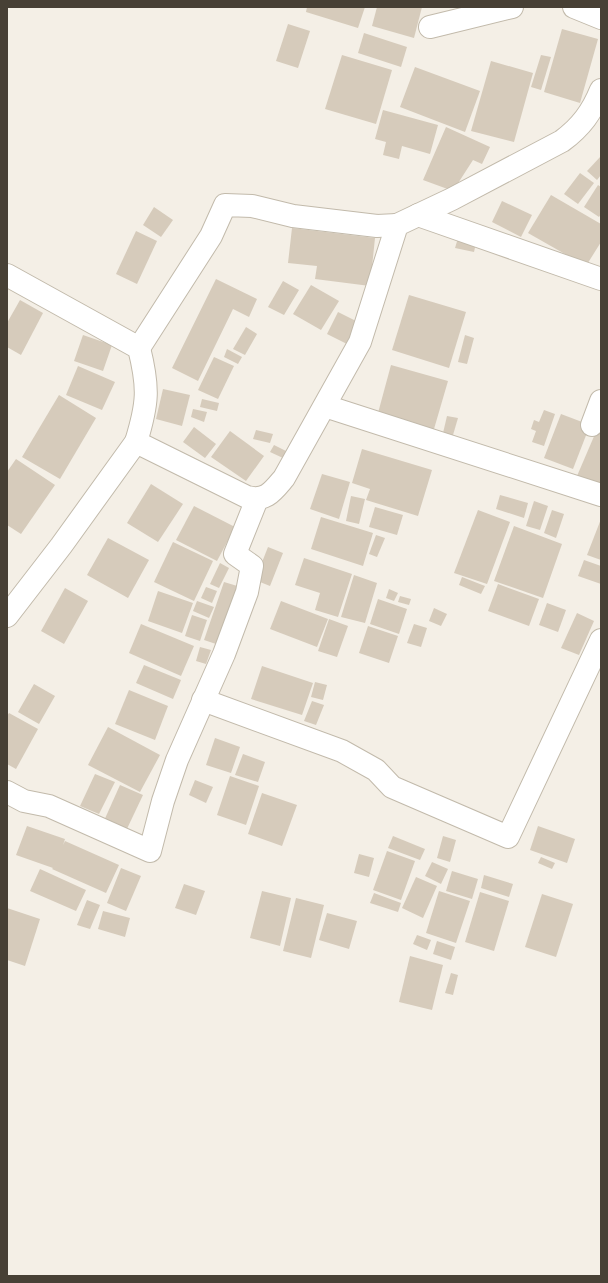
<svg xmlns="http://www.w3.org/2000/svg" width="608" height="1283" viewBox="0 0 608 1283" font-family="Signika,sans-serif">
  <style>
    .building { fill: #d6cbbb }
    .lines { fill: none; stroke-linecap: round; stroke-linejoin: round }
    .minor-casing { stroke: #c2baab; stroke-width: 24 }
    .minor { stroke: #fff; stroke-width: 22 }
  </style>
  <rect width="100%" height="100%" fill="#f4efe6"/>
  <!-- building -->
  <g class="building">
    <polygon points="307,7 365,7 358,28 306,12"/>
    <polygon points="377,7 422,7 414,38 372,26"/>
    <polygon points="288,24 310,31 298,68 276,61"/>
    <polygon points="562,29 598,39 580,103 544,92"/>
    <polygon points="364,33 407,47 401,67 358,53"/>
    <polygon points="342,55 392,70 376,124 325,109"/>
    <polygon points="541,55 551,57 541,90 531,87"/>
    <polygon points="491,61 533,73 514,142 471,131"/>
    <polygon points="415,67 480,91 465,132 400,107"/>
    <polygon points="383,110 438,125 430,154 402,146 399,159 383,155 386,142 375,139"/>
    <polygon points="446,127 490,147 482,164 473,160 453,191 423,180"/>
    <polygon points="601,156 601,175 597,180 587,171"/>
    <polygon points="580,173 594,183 578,204 564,194"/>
    <polygon points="598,185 601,187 601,214 599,217 584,207"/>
    <polygon points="551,195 601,224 601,242 586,266 528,233"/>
    <polygon points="502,201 532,215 521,237 492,222"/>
    <polygon points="154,207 173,220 161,237 143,225"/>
    <polygon points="292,228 375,238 370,286 315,279 317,266 288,263"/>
    <polygon points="136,231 157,241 137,284 116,274"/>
    <polygon points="458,238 476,243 474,252 455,248"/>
    <polygon points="216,279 257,299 249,317 233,309 198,381 172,368"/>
    <polygon points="283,281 299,290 284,315 268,307"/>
    <polygon points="311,285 339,301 321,330 293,314"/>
    <polygon points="409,295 466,312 449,368 392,350"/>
    <polygon points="20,300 43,313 21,355 7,347 7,323"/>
    <polygon points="338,312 360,323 349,345 327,334"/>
    <polygon points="246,327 257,334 245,355 233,349"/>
    <polygon points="83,335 112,345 103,371 74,361"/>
    <polygon points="465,335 474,338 467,364 458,362"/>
    <polygon points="227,349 242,357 238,364 224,357"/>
    <polygon points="214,357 234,366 218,399 198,390"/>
    <polygon points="391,365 448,381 434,429 378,413"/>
    <polygon points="78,366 115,382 102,410 66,395"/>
    <polygon points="163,389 190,395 182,426 156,419"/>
    <polygon points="59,395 96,418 60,479 22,457"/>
    <polygon points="202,399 219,403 217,411 200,407"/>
    <polygon points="193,409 207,412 204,422 191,417"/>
    <polygon points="544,410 555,414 544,446 532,442 536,431 531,429 534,420 539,422"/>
    <polygon points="561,414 590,425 573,469 544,458"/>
    <polygon points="447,416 458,418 453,435 443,433"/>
    <polygon points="601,420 601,486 577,476"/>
    <polygon points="194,427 216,444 205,458 183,442"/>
    <polygon points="256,430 273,434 270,443 253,439"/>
    <polygon points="230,431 264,456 246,481 211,457"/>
    <polygon points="274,445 286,451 283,458 270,452"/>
    <polygon points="362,449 432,470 418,516 366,500 370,489 352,483"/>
    <polygon points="16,459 55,485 21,534 7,525 7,472"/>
    <polygon points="322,474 350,482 339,519 310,509"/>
    <polygon points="151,484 183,504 158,542 127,523"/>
    <polygon points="500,495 528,503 524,518 496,509"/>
    <polygon points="351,496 365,499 359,524 346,521"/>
    <polygon points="534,501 548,506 540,530 526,526"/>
    <polygon points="194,506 235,527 217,561 176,540"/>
    <polygon points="375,507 403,515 397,535 369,527"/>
    <polygon points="478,510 510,522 487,584 454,573"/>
    <polygon points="552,510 564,514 556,538 544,533"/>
    <polygon points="321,517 373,533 363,566 311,549"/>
    <polygon points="601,519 601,560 587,555"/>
    <polygon points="514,526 562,544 543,598 494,581"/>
    <polygon points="376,535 385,538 377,557 369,554"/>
    <polygon points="108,538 149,560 128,598 87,575"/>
    <polygon points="173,542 213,561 194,601 154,582"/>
    <polygon points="268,547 283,553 270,586 255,580"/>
    <polygon points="304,558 352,574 338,617 315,610 320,593 295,585"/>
    <polygon points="584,560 601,566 601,584 578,576"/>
    <polygon points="220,563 229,568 219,588 210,584"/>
    <polygon points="354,575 377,583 365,623 341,617"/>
    <polygon points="462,577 485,586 481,594 459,585"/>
    <polygon points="224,582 244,588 222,646 204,640"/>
    <polygon points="498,584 539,599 529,626 488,611"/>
    <polygon points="206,587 217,591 212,603 201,598"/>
    <polygon points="65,588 88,601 64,644 41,631"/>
    <polygon points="389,589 398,593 394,601 386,598"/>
    <polygon points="158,591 193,603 182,633 148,621"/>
    <polygon points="400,596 411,599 409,605 398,602"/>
    <polygon points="378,599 407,609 399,634 370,624"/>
    <polygon points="197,601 214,607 209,618 193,611"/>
    <polygon points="281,601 328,619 317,647 270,629"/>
    <polygon points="547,603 566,610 558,632 539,625"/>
    <polygon points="434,608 447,614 441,626 429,621"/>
    <polygon points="577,613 594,621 579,655 561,648"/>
    <polygon points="192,615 207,620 200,641 185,636"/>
    <polygon points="329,619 348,626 337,657 318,651"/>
    <polygon points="141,624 194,646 181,676 129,653"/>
    <polygon points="414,624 427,628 421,647 407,643"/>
    <polygon points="368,626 398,636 389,663 359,653"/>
    <polygon points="200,647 211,650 206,664 196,661"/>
    <polygon points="144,665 181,680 173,699 136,683"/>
    <polygon points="262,666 313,683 302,715 251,699"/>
    <polygon points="315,682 327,685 323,700 311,697"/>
    <polygon points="34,684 55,696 39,724 18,712"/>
    <polygon points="129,690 168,706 155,740 115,724"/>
    <polygon points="312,701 324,705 316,725 304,721"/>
    <polygon points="9,713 38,729 16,769 7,764 7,716"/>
    <polygon points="108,727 160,755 140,792 88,765"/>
    <polygon points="215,738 240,747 231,773 206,765"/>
    <polygon points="243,754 265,762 258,782 235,775"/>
    <polygon points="95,774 115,782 99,814 80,806"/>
    <polygon points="230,776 259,786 246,825 217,815"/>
    <polygon points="195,780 213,787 206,803 189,795"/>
    <polygon points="120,785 143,795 125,833 103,823"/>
    <polygon points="262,793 297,805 282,846 248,834"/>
    <polygon points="27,826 65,839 63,845 65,841 119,865 106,893 52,869 53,868 16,855"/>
    <polygon points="538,826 575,839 567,863 530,850"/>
    <polygon points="393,836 425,849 420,860 388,848"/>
    <polygon points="443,836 456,840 450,862 437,858"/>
    <polygon points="387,851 415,861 401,900 373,890"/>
    <polygon points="359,854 374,858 369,877 354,873"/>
    <polygon points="541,857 555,863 552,869 538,863"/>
    <polygon points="432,862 448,869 441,884 425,876"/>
    <polygon points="121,868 141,876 126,911 107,903"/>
    <polygon points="40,869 86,890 76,911 30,891"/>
    <polygon points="452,871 478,879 472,899 446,891"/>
    <polygon points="484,875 513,884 509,897 481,888"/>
    <polygon points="416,877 437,886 423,918 402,908"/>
    <polygon points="184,884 205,891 196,915 175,908"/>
    <polygon points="262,891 291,898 280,946 250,938"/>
    <polygon points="439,891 470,901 456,943 426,933"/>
    <polygon points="480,892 509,901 494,951 465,942"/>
    <polygon points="374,893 401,903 398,912 370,903"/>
    <polygon points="542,894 573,904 556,957 525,947"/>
    <polygon points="296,898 324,905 311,958 283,951"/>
    <polygon points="87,900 100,905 90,929 77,925"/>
    <polygon points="7,908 40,919 25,966 7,960"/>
    <polygon points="103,911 130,918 125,937 98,929"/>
    <polygon points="327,913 357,921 349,949 319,940"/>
    <polygon points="417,935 431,940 427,950 413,944"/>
    <polygon points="437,941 455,947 451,960 433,954"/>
    <polygon points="410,956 443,965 432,1010 399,1002"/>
    <polygon points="451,973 458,975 453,995 445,993"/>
  </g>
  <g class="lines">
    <!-- minor casing -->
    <g class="minor-casing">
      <g id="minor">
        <polyline points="574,7 601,18"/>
        <polyline points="430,27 512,7"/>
        <polyline points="418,215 601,279"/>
        <path d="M7,275l132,73c10,40 9,55 -3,94"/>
        <polyline points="139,348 211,236 225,205 252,206 293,216 377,226 397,225"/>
        <polyline points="325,406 601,495"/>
        <polyline points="592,425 601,401"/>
        <path d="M7,616l54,-70 75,-104 111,55c19,5 26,-6 37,-19l76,-136 37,-117 55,-26 110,-58c19,-14 30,-29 39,-51"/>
        <polyline points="203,700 342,751 376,770 392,787 508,837 601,640"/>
        <polyline points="7,792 24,801 49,806 150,851 163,801 177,760 224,654 247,592 252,566 235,554 257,499"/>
      </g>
    </g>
    <!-- minor -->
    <use href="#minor" class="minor"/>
  </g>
  <!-- border -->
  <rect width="608" height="1283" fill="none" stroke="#474035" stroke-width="16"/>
</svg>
